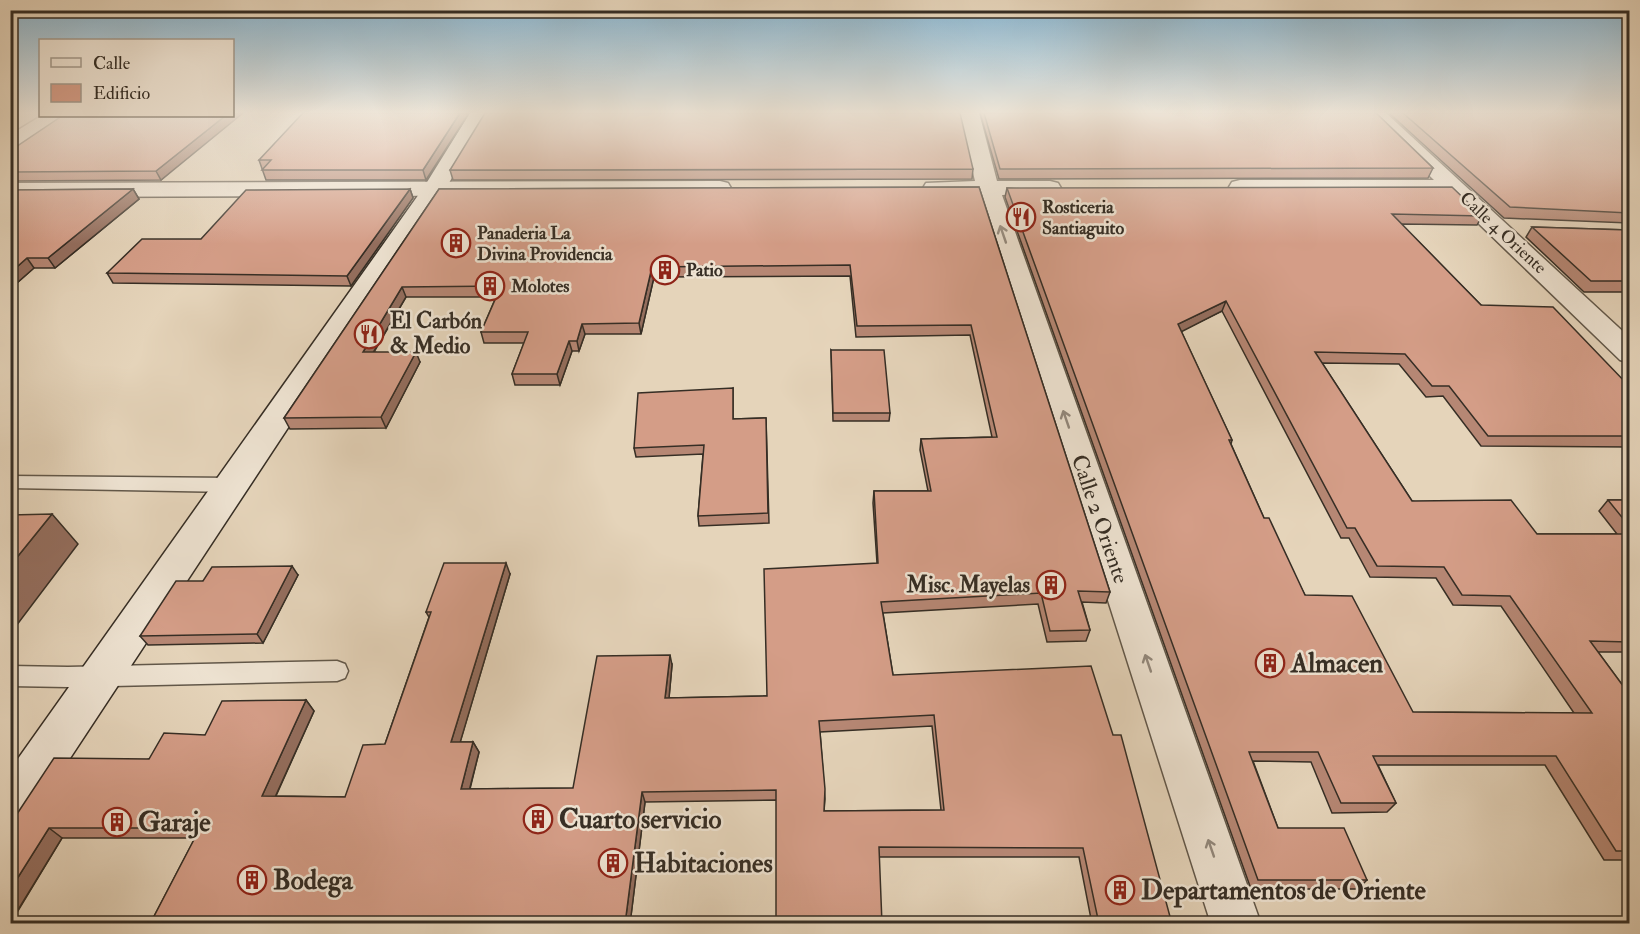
<svg xmlns="http://www.w3.org/2000/svg" width="1640" height="934" viewBox="0 0 1640 934" font-family="'IM FELL Double Pica',serif">
  <style>
    .lines { fill: none; stroke-linecap: round; stroke-linejoin: round }
    .service-casing { stroke: #62584a; stroke-width: 3 }
    .minor-casing { stroke: #62584a; stroke-width: 3 }
    .secondary-casing { stroke: #362e25; stroke-width: 3 }
    .service { fill: #eee3d2; fill-rule: evenodd }
    .minor { fill: #eee3d2; fill-rule: evenodd }
    .secondary { fill: #eee3d2; fill-rule: evenodd }
    .wall { fill: #b68774; stroke: #362e25; stroke-width: 1.5; fill-rule: evenodd }
    .shaded-wall { fill: #946e5e; stroke: #362e25; stroke-width: 1.5 }
    .building { fill: #d49d87; stroke: #362e25; stroke-width: 1.5; fill-rule: evenodd }
    .oneway { stroke: #92887c }
    .labels { text-anchor: middle; dominant-baseline: central; stroke-width: 5; stroke-linejoin: round; paint-order: stroke }
    .far-poi-label { font-size: 18px; font-weight: bold; fill: #362e25; stroke: #eee3d2; text-anchor: start }
    .far-street-label { font-size: 18px; fill: #362e25; stroke: #eee3d2 }
    .poi-label { font-size: 22px; font-weight: bold; fill: #362e25; stroke: #eee3d2; text-anchor: start }
    .street-label { font-size: 22px; fill: #362e25; stroke: #eee3d2 }
    .near-poi-label { font-size: 27px; font-weight: bold; fill: #362e25; stroke: #eee3d2; text-anchor: start }
  </style>
  <rect width="100%" height="100%" fill="#e5d4ba"/>
  <filter id="stains"><feTurbulence type="fractalNoise" baseFrequency=".00333" numOctaves="4"/><feColorMatrix values="0 0 0 0 .2 0 0 0 0 .09 0 0 0 0 .02 0 0 0 .5 -.17"/></filter>
  <radialGradient id="worn" r=".72"><stop offset=".6" stop-color="#630" stop-opacity="0"/><stop offset="1" stop-color="#630" stop-opacity=".3"/></radialGradient>
  <g class="lines">
    <!-- service casing -->
    <g class="service-casing">
      <g id="service">
        <polygon points="10,476 233,478 239,480 242,485 239,490 233,492 10,488"/>
        <polygon points="337,661 345,664 348,671 345,678 337,681 68,687 10,686 10,666 68,667"/>
      </g>
    </g>
    <!-- minor casing -->
    <g class="minor-casing">
      <g id="minor">
        <polygon points="959,113 979,113 997,181 1050,181 1058,183 1061,188 1058,193 1002,195 1261,924 1211,924 979,195 926,193 923,188 926,183 975,181"/>
        <polygon points="1364,113 1386,113 1630,338 1630,363 1620,360 1448,194 1240,194 1232,192 1229,187 1232,182 1240,180 1434,180"/>
        <polygon points="41,116 64,116 17,149 10,151 10,135"/>
        <polygon points="720,181 728,183 731,188 728,193 720,195 10,197 10,183"/>
      </g>
    </g>
    <!-- secondary casing -->
    <g class="secondary-casing">
      <polygon id="secondary" points="470,113 490,113 446,188 26,825 10,831 10,770 424,187"/>
    </g>
    <!-- service -->
    <use href="#service" class="service"/>
    <!-- minor -->
    <use href="#minor" class="minor"/>
    <!-- secondary -->
    <use href="#secondary" class="secondary"/>
  </g>
  <!-- wall -->
  <g class="wall">
    <polygon points="469,113 426,180 266,180 259,160"/>
    <polygon points="980,113 1376,113 1433,168 1428,178 999,179"/>
    <polygon points="1389,113 1629,113 1629,223 1504,218"/>
    <polygon points="232,116 161,180 10,181 10,151"/>
    <polygon points="973,169 972,179 453,180 450,170"/>
    <path d="M979,187l131,405 -4,11 -24,-1 8,28 -4,11 -39,1 -9,-38 -155,9 10,62 279,249h-80l-13,-67h-200l-103,-57 -131,2 -15,122h-480l45,-86h-133l-52,86v-106l195,-83 101,-35 8,11 -38,85 69,1 40,-53 44,-127 -3,-5 84,-38 -50,168h13l6,10 -9,37 103,-1 99,-123 -3,33 98,-2 110,-133 -4,-60 1,-12h54l-8,-41 1,-11 71,-2 -22,-102 -114,2 -6,-61 -196,1 -13,57h-56l-6,17h-7l-12,34h-45l-3,-11 12,-31h-40l-3,-11 15,-35h-90l-32,55 46,10 -34,66 -96,1 -6,-11 155,-229zM932,726l9,84 -117,1 1,-12 -5,-67z"/>
    <path d="M1007,188l475,28 -5,9 -76,-1 80,81 148,81v61l-148,-1 -38,-50 -17,1 -27,-33 -77,-1 90,138 125,33h80l-18,-23 9,-11h21v152h-31l31,42v166h-25l-59,-95h-167l18,38 -9,9 -55,1 -21,-51 -58,-1 25,67 89,52 -9,9h-107l-246,-692zM1222,311l119,227h8l21,39 66,1 17,27 48,1 73,107 -161,-1 -108,-117 -41,-77 -33,-74 1,-4 -51,-109z"/>
    <polygon points="133,189 139,199 55,268 34,268 10,289 10,190"/>
    <polygon points="410,189 413,198 351,286 113,283 107,273"/>
    <polygon points="1532,227 1629,230 1629,292 1584,292 1526,237"/>
    <polygon points="831,350 890,413 889,421 833,421"/>
    <polygon points="733,388 733,419 766,418 769,523 699,526 698,516 703,454 636,457 634,448"/>
    <polygon points="298,575 263,643 148,645 140,636 203,581"/>
  </g>
  <!-- shaded-wall -->
  <g class="shaded-wall">
    <polygon points="232,113 243,113 161,180 156,171 225,116 232,116"/>
    <polygon points="460,113 469,113 426,180 423,170"/>
    <polygon points="133,189 139,199 55,268 48,258"/>
    <polygon points="410,189 413,198 351,286 347,276"/>
    <polygon points="27,258 34,268 10,289 10,273"/>
    <polygon points="652,267 654,277 641,334 639,323"/>
    <polygon points="402,287 406,297 367,363 363,352"/>
    <polygon points="1226,301 1222,311 1175,335 1178,324"/>
    <polygon points="582,324 585,334 579,351 577,341"/>
    <polygon points="569,341 572,351 560,385 557,374"/>
    <polygon points="416,352 420,362 386,428 381,417"/>
    <polygon points="52,514 78,544 10,634 10,566"/>
    <polygon points="506,563 510,574 457,753 451,742"/>
    <polygon points="292,566 298,575 263,643 257,634"/>
    <polygon points="670,655 672,665 668,709 665,698"/>
    <polygon points="306,700 314,711 271,806 262,796"/>
    <polygon points="473,742 479,752 467,799 461,789"/>
    <polygon points="642,792 645,802 630,924 625,924"/>
    <polygon points="49,828 62,838 10,923 10,890"/>
  </g>
  <!-- building -->
  <g class="building">
    <polygon points="303,113 460,113 423,170 262,170 271,160 259,160"/>
    <polygon points="485,113 960,113 973,169 450,170"/>
    <polygon points="984,113 1376,113 1433,168 1000,169"/>
    <polygon points="1403,113 1629,113 1629,213 1510,207"/>
    <polygon points="62,116 225,116 156,171 10,172 10,151"/>
    <path d="M979,187l131,405 -32,-1 12,39 -40,1 -9,-38 -160,9 12,73 198,-9 22,69h8l51,189h-73l-16,-76 -204,-1 3,77h-106v-134l-134,2 -17,132h-475l50,-96h-151l-39,62v-72l5,-1 39,-59 95,1 15,-26 41,2 17,-34 84,-1 -44,96 83,1 18,-52 22,-1 46,-132h-5l18,-49h62l-55,179h22l-12,47 112,-1 24,-132 73,-1 -5,43 102,-2 -3,-127 114,-6 -4,-72h57l-10,-52 76,-2 -26,-112 -114,1 -7,-61 -198,2 -13,56 -57,1 -5,17h-8l-12,33h-45l16,-42h-47l20,-46 -99,1 -39,65h53l-35,65 -97,1 155,-229zM934,715l10,95 -120,1 1,-22 -6,-68z"/>
    <path d="M1452,187l30,29 -90,-2 89,91 72,2 76,79v50h-141l-39,-50h-17l-27,-32 -90,-2 97,149 99,-1 26,34h92v108l-39,-1 39,53v157h-13l-60,-95h-183l23,47h-55l-23,-51h-69l29,76h66l23,52h-109l-251,-692zM1226,301l121,227h8l22,38 67,1 18,28 48,1 82,117 -179,-1 -61,-116 -47,-1 -36,-77h-5l-35,-78h3l-54,-116z"/>
    <polygon points="133,189 48,258 27,258 10,273 10,190"/>
    <polygon points="410,189 347,276 107,273 142,239 201,239 246,190"/>
    <polygon points="1532,227 1629,230 1629,281 1591,281"/>
    <polygon points="831,350 884,350 890,413 833,413"/>
    <polygon points="733,388 733,419 766,418 768,513 698,516 704,445 634,448 638,393"/>
    <polygon points="1608,500 1629,500 1629,526"/>
    <polygon points="52,514 10,566 10,515"/>
    <polygon points="292,566 257,634 140,636 176,581 203,581 212,567"/>
    <polygon points="10,918 83,921 81,924 10,924"/>
  </g>
  <!-- one-way arrows -->
  <defs><path id="oneway-shaft" d="M-6 0H5M1.5-3L5.5 0L1.5 3" fill="none" stroke-width="1.6" stroke-linecap="round" stroke-linejoin="round" transform="scale(1.5)"/></defs>
  <g class="oneway">
    <use href="#oneway-shaft" transform="translate(1003 234) rotate(-109)"/>
    <use href="#oneway-shaft" transform="translate(1066 419) rotate(-109)"/>
    <use href="#oneway-shaft" transform="translate(1148 663) rotate(-109)"/>
    <use href="#oneway-shaft" transform="translate(1211 848) rotate(-109)"/>
  </g>
  <!-- sky -->
  <linearGradient id="sky" x2="0" y2="1"><stop stop-color="#87b6d2"/><stop offset="0.46" stop-color="#f3ece0"/><stop offset="1" stop-color="#f3ece0" stop-opacity="0"/></linearGradient>
  <rect width="1640" height="244" fill="url(#sky)"/>
  <!-- icons -->
  <defs>
    <g id="restaurant-ring" transform="scale(1.5)"><circle r="9.5" fill="#eee3d2" stroke="#8f2418" stroke-width="1.5"/><path d="M-5-6h1v4h1v-4h1v4h1v-4h1v5L-1.5 .5V6h-2V.5L-5-1ZM5-6V6H3V1.5H1.5Q1.5-4 5-6Z" fill="#8f2418"/></g>
    <g id="building-ring" transform="scale(1.5)"><circle r="9.5" fill="#eee3d2" stroke="#8f2418" stroke-width="1.5"/><path d="M-4-6H4V6H1V3H-1V6H-4ZM-2.5-4.3h1.7v1.8h-1.7ZM.8-4.3h1.7v1.8H.8ZM-2.5-1h1.7V.8h-1.7ZM.8-1h1.7V.8H.8Z" fill="#8f2418"/></g>
  </defs>
  <g fill-rule="evenodd">
    <use href="#restaurant-ring" x="1021" y="217"/>
    <use href="#building-ring" x="456" y="243"/>
    <use href="#building-ring" x="665" y="270"/>
    <use href="#building-ring" x="490" y="286"/>
    <use href="#restaurant-ring" x="369" y="334"/>
    <use href="#building-ring" x="1051" y="585"/>
    <use href="#building-ring" x="1270" y="663"/>
    <use href="#building-ring" x="538" y="819"/>
    <use href="#building-ring" x="117" y="822"/>
    <use href="#building-ring" x="613" y="863"/>
    <use href="#building-ring" x="252" y="880"/>
    <use href="#building-ring" x="1120" y="890"/>
  </g>
  <g class="labels">
    <!-- far-poi labels -->
    <g class="far-poi-label">
      <text x="1042" y="207">Rosticeria<tspan x="1042" dy="21">Santiaguito</tspan></text>
      <text x="477" y="233">Panaderia La<tspan x="477" dy="21">Divina Providencia</tspan></text>
      <text x="686" y="270">Patio</text>
      <text x="511" y="286">Molotes</text>
    </g>
    <!-- far-street labels -->
    <g class="far-street-label">
      <text transform="translate(1503 233) rotate(43)">Calle 4 Oriente</text>
    </g>
    <!-- poi labels -->
    <g class="poi-label">
      <text x="390" y="321">El Carbón<tspan x="390" dy="25">&amp; Medio</tspan></text>
      <text x="1030" y="585" text-anchor="end">Misc. Mayelas</text>
    </g>
    <!-- street labels -->
    <g class="street-label">
      <text transform="translate(1100 519) rotate(71)">Calle 2 Oriente</text>
    </g>
    <!-- near-poi labels -->
    <g class="near-poi-label">
      <text x="1291" y="663">Almacen</text>
      <text x="559" y="819">Cuarto servicio</text>
      <text x="138" y="822">Garaje</text>
      <text x="634" y="863">Habitaciones</text>
      <text x="273" y="880">Bodega</text>
      <text x="1141" y="890">Departamentos de Oriente</text>
    </g>
  </g>
  <!-- margin -->
  <rect width="1640" height="934" fill="none" stroke="#e5d4ba" stroke-width="36"/>
  <rect x="12" y="12" width="1616" height="910" fill="none" stroke="#362e25" stroke-width="3"/>
  <rect x="18" y="18" width="1604" height="898" fill="none" stroke="#362e25" stroke-width="1.5"/>
  <!-- legend -->
  <rect x="39" y="39" width="195" height="78" fill="#eee3d2" stroke="#a49b8d" stroke-width="1.5"/>
  <rect x="51" y="58" width="30" height="9" fill="#eee3d2" stroke="#a49b8d" stroke-width="1.5"/>
  <text x="93" y="69" font-size="18" fill="#362e25">Calle</text>
  <rect x="51" y="84" width="30" height="18" fill="#d49d87" stroke="#a49b8d" stroke-width="1.5"/>
  <text x="93" y="99" font-size="18" fill="#362e25">Edificio</text>
  <rect width="100%" height="100%" filter="url(#stains)"/>
  <rect width="100%" height="100%" fill="url(#worn)"/>
</svg>
